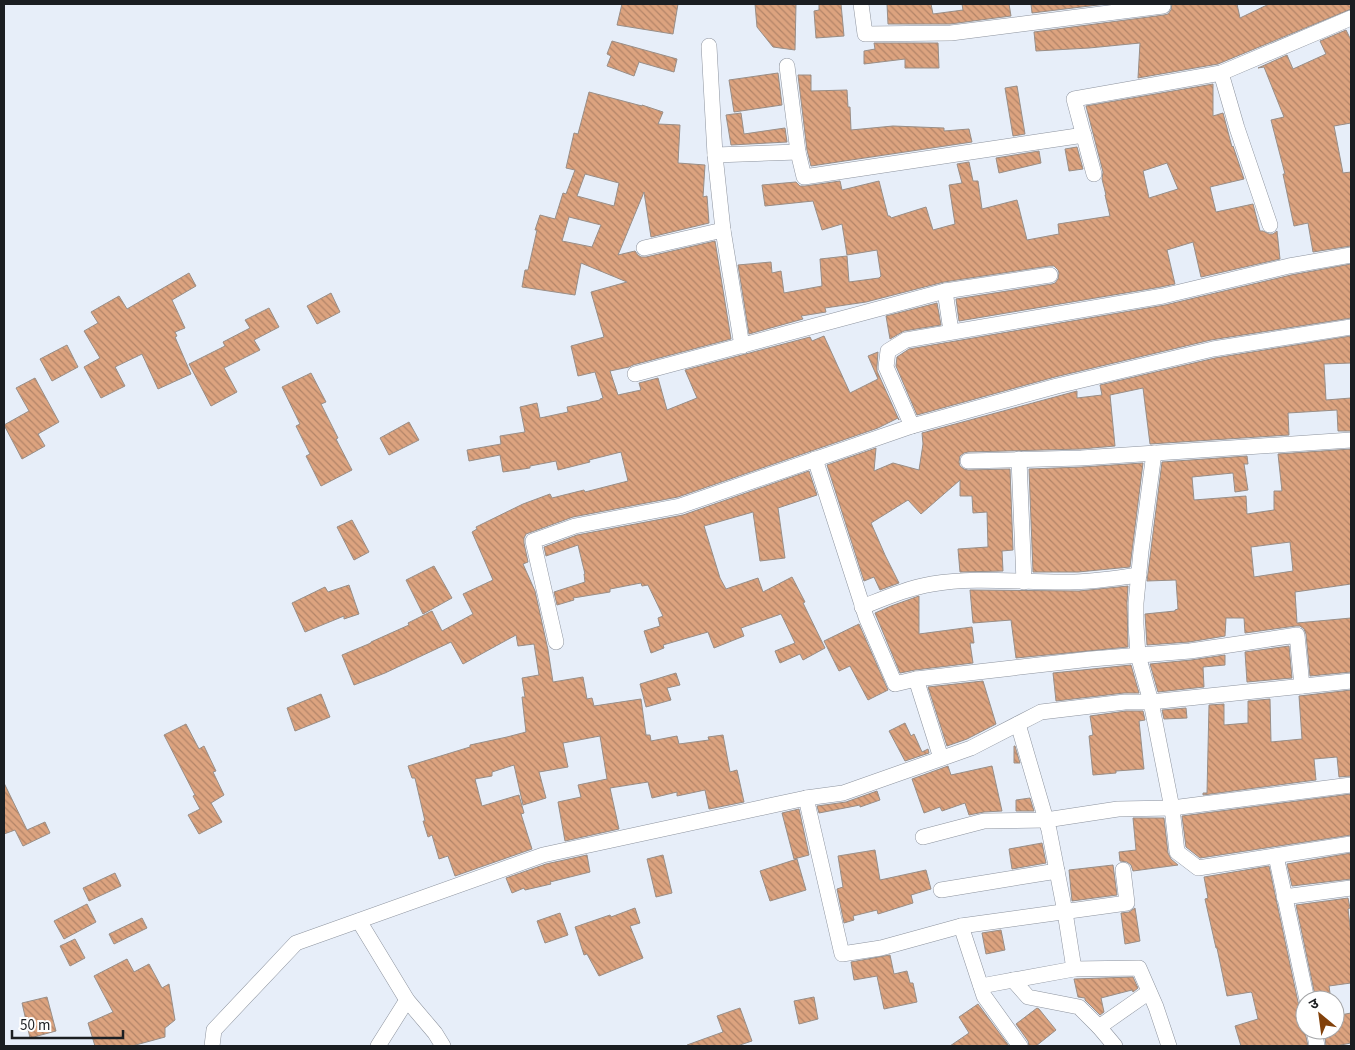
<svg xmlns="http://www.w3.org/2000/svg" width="1355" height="1050" viewBox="0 0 1355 1050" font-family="'Source Sans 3','Noto Sans Devanagari',sans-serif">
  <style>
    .building { fill: url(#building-back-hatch); stroke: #998e87; fill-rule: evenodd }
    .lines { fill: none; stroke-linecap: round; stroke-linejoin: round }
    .minor-casing { stroke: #8d939e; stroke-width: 16 }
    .minor { stroke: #fff; stroke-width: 15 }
  </style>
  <defs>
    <pattern id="building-back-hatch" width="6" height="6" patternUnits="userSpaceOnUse" patternTransform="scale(1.25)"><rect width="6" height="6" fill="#dca37f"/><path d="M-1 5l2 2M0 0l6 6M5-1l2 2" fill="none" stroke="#b28468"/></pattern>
  </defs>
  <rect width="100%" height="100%" fill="#e7eef9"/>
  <!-- building -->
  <g class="building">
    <polygon points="622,4 678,4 673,34 617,25"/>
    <polygon points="755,4 796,4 795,50 773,47 757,27"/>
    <polygon points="819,4 841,4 844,36 816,38 814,11 819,10"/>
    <polygon points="887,4 931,4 933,14 963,10 962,4 1009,4 1011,16 950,24 888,24"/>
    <polygon points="1031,4 1106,4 1032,13"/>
    <polygon points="1172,4 1237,4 1240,18 1269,4 1351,4 1351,9 1218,64 1138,78 1140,43 1089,48 1036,51 1034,32 1164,15 1168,14 1171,10"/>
    <polygon points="1346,30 1351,40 1351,123 1334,126 1343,173 1351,172 1351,246 1313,252 1308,223 1294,226 1283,174 1285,174 1271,120 1284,117 1264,67 1258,68 1287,55 1293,69 1326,54 1320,41"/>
    <polygon points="612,41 677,59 674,72 639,62 634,76 607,66 611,56 607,54"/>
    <polygon points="874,43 938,43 939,68 905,68 905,59 864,64 864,51 875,49"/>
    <polygon points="778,73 782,105 734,112 729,80"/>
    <polygon points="798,75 811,75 811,91 847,90 848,107 850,107 851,130 893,126 944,128 944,131 969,129 972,142 811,166 807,150"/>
    <path d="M1213,84v32l10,-3 9,34 1,-1 11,33 -34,8 6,25 37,-8 7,27h3l6,3h4l4,-3 3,28 -79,18 -8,-35 -26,8 8,34 -14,3 -202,34 -3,-22 96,-15 3,-1 3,-4 1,-6 -1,-3 -4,-4h-5l-105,16 -78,20 -41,6 1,4 -25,4 2,3 -54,15 -11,-69 33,-3 1,11 9,-2 3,22 38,-7 -2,-27 27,-3 2,26 30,-4 2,-2 -4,-26 -30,5 -5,-31 -20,6 -9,-29 -48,5 -3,-21 34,-3 4,4h5l35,-5 2,9 37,-9 9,35h2l1,2 35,-11 7,23 22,-6 -6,-39 13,-2 -5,-19 12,-2 4,19h5l4,28 35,-9 10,40 32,-6 -1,-10 52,-8 -5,-21h1l-4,-16 1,-7 -17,-66zM1167,163l11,26 -29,9 -6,-27z"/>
    <polygon points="1017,86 1025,134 1013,136 1005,88"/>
    <path d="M589,92l53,14v-1l21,7 -5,12 22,1 -2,38 27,2 -2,32 4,-1 2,27 -58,14 -7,-45 -26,63 17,-4 3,4 3,2h5l69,-16 16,98 -98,26 -4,2 -19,4 8,24 23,-5 -2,-7 19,-5 9,32 30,-12 -12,-28 125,-33 2,4 12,-5 26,57 28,-14 -10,-23 10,-4 -1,14v5l22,49 -1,-2 -20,10 -200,69 -105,20 -47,17 -2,4v5l4,19 -5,2 12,27 13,59 5,32 30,-5 4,22 5,-1 2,8 47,-7 5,36h4l1,6 26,-5 2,8 30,-4 -1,-3 15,-2 7,37 7,-2 7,32 -35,7 -4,-19 -28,6v-4l-25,6 -4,-16 -38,6 9,41 -54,12 -7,-39 23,-5 -3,-12 29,-6 -7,-43 -37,7 5,24 -29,5 7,26 -23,7 -9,-40 -22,7v4l-17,3 7,27 37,-11 5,18 -3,1 11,35 -77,27 -7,-20 -9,3 -7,-24 -4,2 -5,-16h2l-10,-43h-3l-4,-12 62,-19v-2l37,-8 19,-5 -4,-35h3l-3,-19 17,-3 -5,-31 -16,2 -2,-11 -53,29 -12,-22 -66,31 -31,12 -12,-30 29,-12v-1l38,-17 -1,-2 24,-12 10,20 31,-17 -10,-20 30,-14 -21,-48 5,-3 -1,-2 47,-23 27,-10 2,4 32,-8 1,2 43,-11 -7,-29 -32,8 1,2 -32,8 -2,-9 -26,5v2l-27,4 -3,-17 -31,6 -2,-11 34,-6 -1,-8 25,-4 -5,-25 17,-4 3,15 28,-6 -1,-5 33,-7v-1l3,-1 -8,-26 -17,4 -7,-30 33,-9 -13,-45 36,-10 -46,-19 -6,32 -53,-8 3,-17h3l9,-40h-2l5,-15 15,4 8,-26 3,1 9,-24 -9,-2 8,-35 4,1zM585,174l34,9 -5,23 -37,-10zM569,217l32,8 -9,22 -30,-6z"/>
    <polygon points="741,113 744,134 785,128 787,142 731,145 726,115"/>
    <polygon points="1077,147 1083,169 1069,171 1065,149"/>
    <polygon points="1039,151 1041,163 999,173 996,158"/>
    <polygon points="1351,264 1351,318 1211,340 1055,377 917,415 896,366 897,357 909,349 1165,305 1291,275"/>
    <polygon points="189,273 196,286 172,300 185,328 175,332 177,336 175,337 191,374 158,389 142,354 115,367 125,386 101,398 84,367 100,358 84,331 98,323 91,312 119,296 127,309"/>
    <polygon points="331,293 340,312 317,324 307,306"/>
    <polygon points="937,303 941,325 904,331 890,339 886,316"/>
    <polygon points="269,308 279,327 254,340 260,350 224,368 237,392 211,406 189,364 225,346 223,342 250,328 245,320"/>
    <polygon points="1351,336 1351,363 1324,364 1326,400 1351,398 1351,431 1338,431 1337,410 1288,413 1289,435 1150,444 1143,388 1110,395 1115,446 1081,449 968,452 964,453 960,456 959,462 960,466 964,469 968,470 1010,469 1013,550 1002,551 1003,571 960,572 958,549 988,547 987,512 973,513 972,496 960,496 960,480 921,514 908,500 871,523 885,555 899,583 880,590 874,577 864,581 827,465 876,448 874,471 893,463 919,470 923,444 922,433 1077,391 1077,398 1102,395 1100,385 1215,358"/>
    <polygon points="67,345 78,367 52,381 40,359"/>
    <polygon points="311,373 326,402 321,404 338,438 336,439 352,470 321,486 306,456 310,454 296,426 300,424 282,387"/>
    <polygon points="35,378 59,422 38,434 45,446 22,459 4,425 29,411 16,388"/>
    <polygon points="409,422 419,440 389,455 380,438"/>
    <path d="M1351,449v135l-56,8 2,31 54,-5v54l-41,4 -4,-42 -2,-5 -4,-3h-4l-51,7 -1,-15h-18l-1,18 -36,6 -42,3 -2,-31 30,-3v-1l3,-1 -2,-29 -29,1 15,-119 85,-6 1,8h-4l4,26 -13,2 -2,-19 -41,4 2,23 52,-4 1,18 27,-4v-19h8l-4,-37zM1290,542l3,29 -39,6 -3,-30z"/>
    <polygon points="1143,463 1130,567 1078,572 1033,572 1029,469 1082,467"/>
    <polygon points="809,471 817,495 778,508 785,558 760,561 753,512 704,526 720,578 726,589 758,578 763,592 792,577 805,602 803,603 825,648 803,660 800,654 780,663 775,651 795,643 781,614 741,628 744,636 714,648 708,632 663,645 664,648 651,653 644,631 660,626 658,618 663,616 648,585 642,586 641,583 610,589 610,592 573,598 574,600 557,605 554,592 585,582 584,574 585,574 578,545 546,556 544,547 577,535 683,515"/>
    <polygon points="352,520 369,552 354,560 337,527"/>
    <polygon points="434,566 452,598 423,614 406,580"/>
    <polygon points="349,585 359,614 344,619 344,616 305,632 292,603 325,587 328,592"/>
    <polygon points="1128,586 1127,603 1128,647 1016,658 1011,620 973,623 970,590 1079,591"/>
    <polygon points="919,596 919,634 972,627 974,643 970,643 973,663 915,670 900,673 875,613 891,606"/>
    <polygon points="859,624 888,690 868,700 850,666 839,671 824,641"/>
    <polygon points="1289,646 1292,678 1247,682 1245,652"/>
    <polygon points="1225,655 1225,665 1203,667 1204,687 1158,692 1150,664 1191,660"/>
    <polygon points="1131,665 1139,693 1124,693 1056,701 1053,673"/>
    <polygon points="676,673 680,685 667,688 671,700 646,707 640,684"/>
    <polygon points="983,681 996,724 967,739 947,746 928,687"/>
    <polygon points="1351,690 1351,776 1339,777 1337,757 1314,759 1316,780 1203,795 1203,793 1207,793 1209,705 1224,704 1224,725 1248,723 1248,701 1270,699 1271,742 1302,739 1299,696"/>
    <polygon points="321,694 330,717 295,731 287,708"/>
    <polygon points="1186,708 1187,718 1164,719 1162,710"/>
    <polygon points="1126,711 1143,711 1145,720 1139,721 1144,769 1116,771 1116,773 1093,775 1089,736 1093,735 1090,716"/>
    <polygon points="905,723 911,736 914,734 922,752 928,749 929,753 905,761 889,731"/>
    <polygon points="186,724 199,749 204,746 216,771 213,772 224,795 211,803 222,822 199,834 188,815 200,809 193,796 195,795 164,735"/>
    <polygon points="1014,746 1015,746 1020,763 1014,763"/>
    <polygon points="948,766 951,775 992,766 1002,811 984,812 969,815 965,803 942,811 940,807 924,813 912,779"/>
    <polygon points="4,783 27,830 45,822 50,833 23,846 15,830 4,834"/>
    <polygon points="877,791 880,800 860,807 860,805 819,813 817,806 846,802"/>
    <polygon points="1351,794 1351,835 1200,858 1186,847 1182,816"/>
    <polygon points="1030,798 1034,811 1016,811 1016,800"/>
    <polygon points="799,809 809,855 794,859 782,813"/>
    <polygon points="1133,818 1164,818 1168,853 1171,859 1178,865 1133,871 1131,865 1127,862 1120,861 1119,852 1136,850"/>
    <polygon points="1042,843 1046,863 1012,869 1009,849"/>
    <polygon points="875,850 880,880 926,870 931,889 911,895 913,903 878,914 877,910 853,916 854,920 844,923 837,889 843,887 838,856"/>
    <polygon points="1351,853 1351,879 1292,886 1287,864"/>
    <polygon points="587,855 590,872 550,882 551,884 525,890 524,888 512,893 506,878 546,864"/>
    <polygon points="663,855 672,893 656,897 647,859"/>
    <polygon points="797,859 806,890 770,901 760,871"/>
    <polygon points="1113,865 1117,895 1072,901 1069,870"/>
    <polygon points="1269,866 1298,1002 1300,1007 1305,1009 1305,1032 1308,1046 1241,1046 1235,1026 1258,1019 1252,993 1251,992 1227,996 1217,948 1216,948 1205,899 1208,898 1204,877"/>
    <polygon points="115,873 121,886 89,901 83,888"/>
    <polygon points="1348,898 1350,908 1348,909 1351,934 1351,983 1329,986 1331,1000 1316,1000 1296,905"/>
    <polygon points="87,904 96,922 64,939 54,921"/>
    <polygon points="635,908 640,923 630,926 643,958 599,976 587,954 584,955 575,927 610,915 611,917"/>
    <polygon points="1135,908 1140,941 1125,944 1121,913 1129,912"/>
    <polygon points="560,913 568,935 545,943 537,921"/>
    <polygon points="142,918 147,928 114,944 109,934"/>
    <polygon points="1001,930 1005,950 986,954 982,933"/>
    <polygon points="75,939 85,958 70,966 60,946"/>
    <polygon points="890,955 894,974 907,971 910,983 913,983 917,1002 884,1009 877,976 854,980 851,962"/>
    <polygon points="127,959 134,972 149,964 162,988 169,984 175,1020 165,1028 165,1037 132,1046 95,1046 88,1023 113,1012 94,976"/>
    <polygon points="1133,977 1138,988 1133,992 1132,990 1101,998 1104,1012 1100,1015 1085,1000 1085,998 1078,997 1074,979"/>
    <polygon points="47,997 56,1031 30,1038 22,1003"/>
    <polygon points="814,997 818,1019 799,1024 794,1001"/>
    <polygon points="978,1004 1009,1046 950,1046 969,1033 959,1017"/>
    <polygon points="740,1008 752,1041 737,1046 687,1046 687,1045 723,1032 717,1016"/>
    <polygon points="1037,1008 1039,1009 1056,1030 1036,1046 1029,1046 1028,1041 1016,1024"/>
    <polygon points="1351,1013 1351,1043 1336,1046 1326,1046 1324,1030 1335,1030 1335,1016"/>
  </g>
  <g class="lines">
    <!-- minor casing -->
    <g class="minor-casing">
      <g id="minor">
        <polyline points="861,4 865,34 951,33 1163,6"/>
        <polyline points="709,46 715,155 723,230 742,346"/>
        <polyline points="787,66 798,152"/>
        <polyline points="1221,73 1237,128 1270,225"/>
        <polyline points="715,155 798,152 804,177 1084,135"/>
        <polyline points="1094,174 1074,99 1221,73 1351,18"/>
        <polyline points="644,248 723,230"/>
        <polyline points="945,291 1050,275"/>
        <polyline points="635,374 945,291 951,331"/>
        <polyline points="912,426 886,367 888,351 906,340 1163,296 1289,266 1351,255"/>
        <polyline points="1154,453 1141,551 1136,603 1136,625 1138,655 1151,702 1172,808 1177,852 1198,868 1351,844"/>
        <polyline points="815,459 866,617 895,684 916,679 1091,659 1190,651 1297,635 1302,686"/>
        <polyline points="1019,459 1024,582"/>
        <polyline points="968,461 1081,458 1351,440"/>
        <path d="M862,607c23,-9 46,-19 70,-23 45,-8 92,-1 138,-2 23,0 46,-4 69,-7"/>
        <polyline points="556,642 533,541 575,526 680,506 912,426 1057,386 1213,349 1351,327"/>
        <polyline points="916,679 941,758"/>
        <polyline points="1018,724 1049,830 1065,912 1074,969"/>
        <polyline points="806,798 842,954 881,948 961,926 1127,903 1123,870"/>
        <polyline points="923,837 984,821 1046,820 1118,809 1172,808 1351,785"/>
        <polyline points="1276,856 1307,1000"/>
        <polyline points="941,890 1057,871"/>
        <polyline points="1284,897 1351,888"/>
        <polyline points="359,921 407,1000 435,1033 443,1046"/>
        <polyline points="961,926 984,996 1020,1046"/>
        <polyline points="1013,980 1028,997 1079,1007 1099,1027"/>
        <polyline points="981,986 1074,969 1139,968 1156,1007 1169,1046"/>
        <polyline points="1314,1030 1317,1046"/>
        <polyline points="212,1046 214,1030 296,943 543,855 806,798 843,793 971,748 1041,712 1125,702 1151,702 1351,681"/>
        <polyline points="378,1046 407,1000"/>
        <polyline points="1115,1046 1099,1027 1149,992"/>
      </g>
    </g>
    <!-- minor -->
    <use href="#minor" class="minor"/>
  </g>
  <!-- border -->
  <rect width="1355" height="1050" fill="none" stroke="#1b1e22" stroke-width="10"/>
  <!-- north arrow -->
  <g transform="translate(1320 1015) rotate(331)"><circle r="24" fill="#ffffff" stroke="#a4a5a7"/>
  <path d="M0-4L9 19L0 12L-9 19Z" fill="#82410a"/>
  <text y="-8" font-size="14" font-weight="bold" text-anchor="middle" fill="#1b1e22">उ</text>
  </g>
  <!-- scale -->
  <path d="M12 1030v8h111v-8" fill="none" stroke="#1b1e22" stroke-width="2.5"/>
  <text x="20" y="1030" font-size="15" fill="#1b1e22" stroke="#ffffff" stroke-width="4" paint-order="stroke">50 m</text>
</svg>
